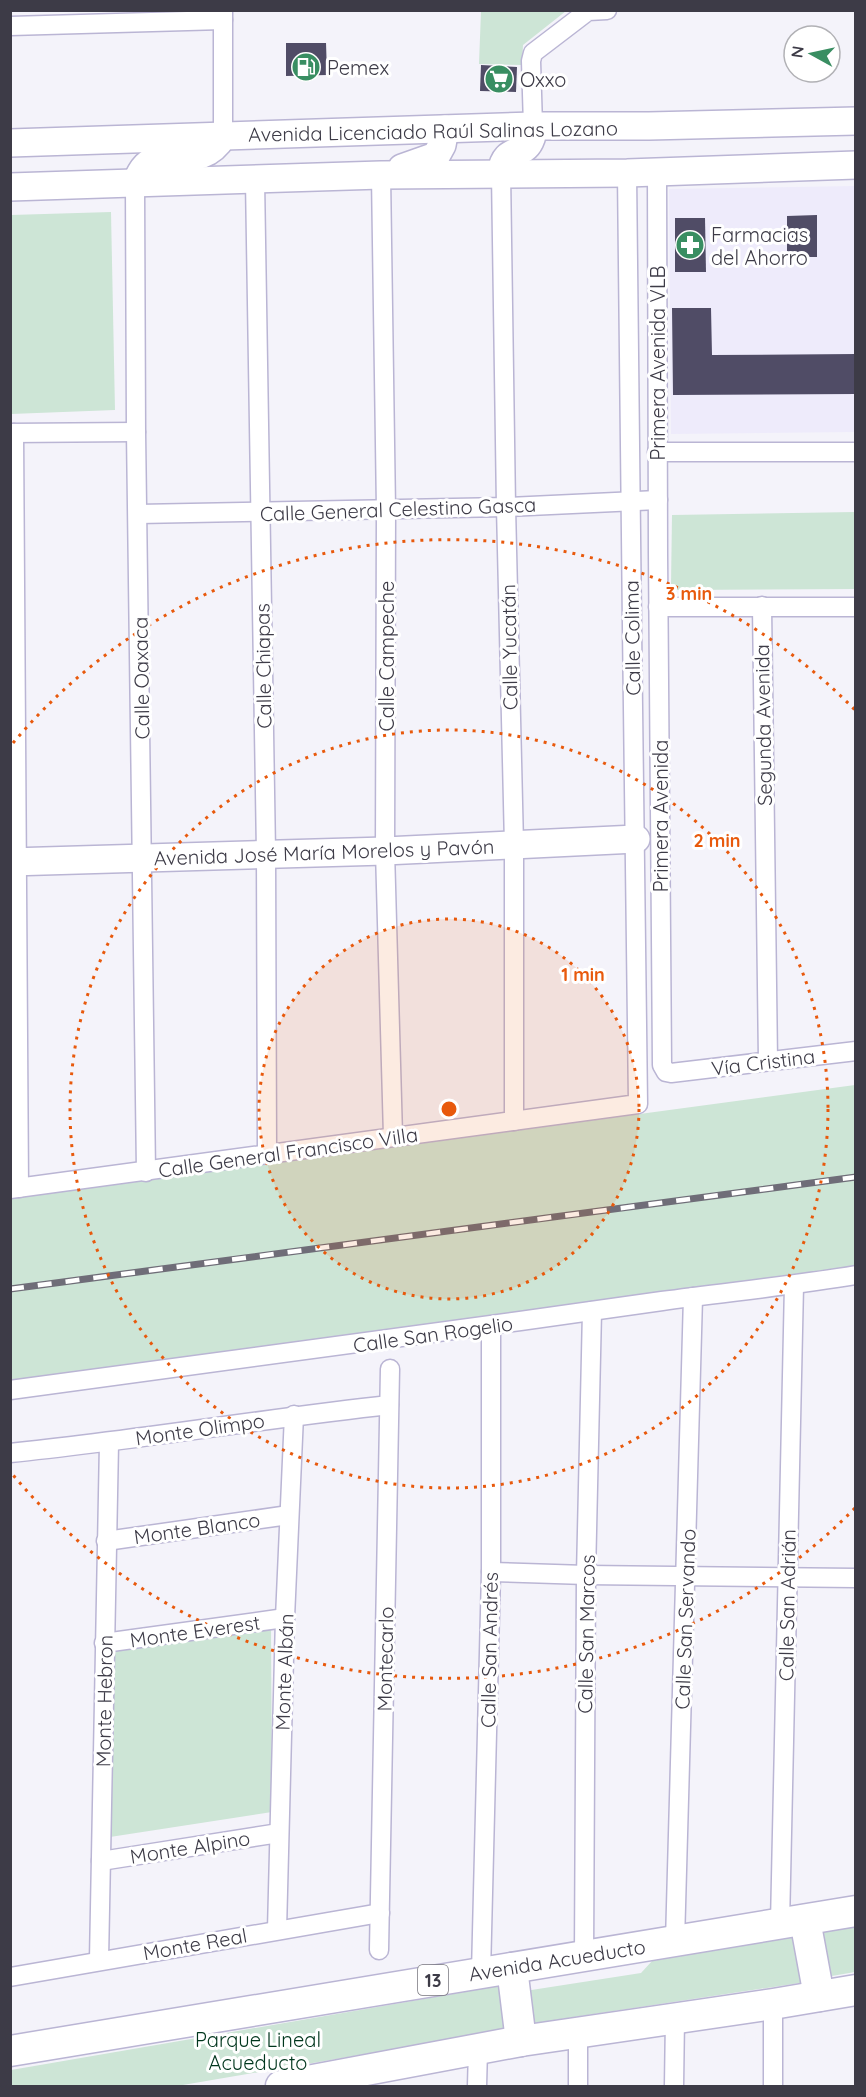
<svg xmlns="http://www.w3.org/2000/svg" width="866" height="2097" viewBox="0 0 866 2097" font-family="Quicksand,sans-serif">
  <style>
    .built { fill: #eeebfb }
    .green { fill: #cde5d6 }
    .building { fill: #504c66 }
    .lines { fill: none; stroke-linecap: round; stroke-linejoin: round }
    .street-casing { stroke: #bab5d4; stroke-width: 21 }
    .secondary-casing { stroke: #bab5d4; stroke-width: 30 }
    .primary-casing { stroke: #bab5d4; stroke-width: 33 }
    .street { stroke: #fff; stroke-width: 18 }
    .secondary { stroke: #fff; stroke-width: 27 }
    .primary { stroke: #fff; stroke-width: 30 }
    .rail-casing { stroke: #6f6d78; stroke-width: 7 }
    .rail { stroke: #fff; stroke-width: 4.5; stroke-dasharray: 14; stroke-linecap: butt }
    .ring { fill: none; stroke: #e8590c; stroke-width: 3; stroke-dasharray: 3 6 }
    .labels { text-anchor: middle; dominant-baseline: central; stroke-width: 6; stroke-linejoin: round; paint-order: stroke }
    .shield { fill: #fff; stroke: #77767e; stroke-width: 1.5 }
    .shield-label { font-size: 18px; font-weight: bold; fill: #3d3b47 }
    .poi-label { font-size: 20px; fill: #3d3b47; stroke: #fff; text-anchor: start }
    .street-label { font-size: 20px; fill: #3d3b47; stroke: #fff }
    .park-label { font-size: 20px; fill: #00361d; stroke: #fff }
    .centre { fill: #e8590c; stroke: #fff; stroke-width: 3 }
    .ring-label { font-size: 18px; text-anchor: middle; font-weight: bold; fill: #e8590c; stroke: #fff; stroke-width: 6; stroke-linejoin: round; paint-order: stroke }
  </style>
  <rect width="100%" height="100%" fill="#f4f3fa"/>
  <!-- built -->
  <polygon class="built" points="855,186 855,432 671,434 669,189"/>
  <!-- green -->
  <g class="green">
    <polygon points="481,11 481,10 566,11 523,45 522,65 479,64"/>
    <polygon points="111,212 115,410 11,414 11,215"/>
    <polygon points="855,512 855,589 677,590 671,585 672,515"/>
    <polygon points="855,1085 855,1266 11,1380 10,1199"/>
    <polygon points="271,1624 272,1812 110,1837 115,1649"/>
    <polygon points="855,1925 855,1972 826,1977 818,1931"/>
    <polygon points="797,1936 806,1982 528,2024 525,1991 641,1973 652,1961"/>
    <polygon points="499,1986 506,2030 177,2086 11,2086 11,2070"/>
  </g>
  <!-- building -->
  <g class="building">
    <polygon points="286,43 326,43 327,75 286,76"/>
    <polygon points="481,65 517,67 516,92 480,91"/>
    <polygon points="817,215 817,257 787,257 787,216"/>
    <polygon points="675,218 705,218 706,272 675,272"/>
    <polygon points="672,308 711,308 712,355 856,354 856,394 673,395"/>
  </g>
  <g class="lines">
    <!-- street casing -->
    <g class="street-casing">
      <g id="street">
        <polyline points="10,26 223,20"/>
        <polyline points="533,126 531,61 533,53 588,11 607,10"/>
        <polyline points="223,136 223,10"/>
        <polyline points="657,172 658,553 662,1065 666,1072 671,1073 856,1051"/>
        <polyline points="501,173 506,507 514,845 514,1121"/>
        <polyline points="381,175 386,510 385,851 393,1136"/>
        <polyline points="255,180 266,853 267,1153"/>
        <polyline points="135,184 136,432 146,1172"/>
        <polyline points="10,433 136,432"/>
        <polyline points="14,433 19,1188"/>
        <polyline points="657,452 856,452"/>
        <polyline points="138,514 506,507 658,500"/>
        <polyline points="762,606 768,1061"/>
        <polyline points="658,607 856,607"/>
        <path d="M10,1189l628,-85c-2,-310 -10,-621 -11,-931"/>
        <path d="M10,1390c218,-29 435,-58 652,-89 65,-9 129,-15 194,-26"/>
        <path d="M10,1453c127,-13 252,-34 379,-48"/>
        <polyline points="106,1541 289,1515"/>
        <polyline points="491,1572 586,1575 856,1578"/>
        <polyline points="104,1643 285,1618"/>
        <polyline points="101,1861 279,1833"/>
        <polyline points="780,1924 794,1285"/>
        <polyline points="277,1930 285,1618 294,1415"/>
        <polyline points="675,1942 693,1297"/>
        <polyline points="379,1950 390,1369"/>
        <polyline points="584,1956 586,1575 592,1311"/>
        <polyline points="99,1960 109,1443"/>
        <polyline points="481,1973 491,1572 491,1326"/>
        <polyline points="10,1977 380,1913"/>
        <polyline points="773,2004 773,2086"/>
        <polyline points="477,2086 478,2049"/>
        <polyline points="578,2086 578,2031"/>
        <polyline points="674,2086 675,2018"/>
      </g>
    </g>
    <!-- secondary casing -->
    <g class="secondary-casing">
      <g id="secondary">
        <polyline points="10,143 533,126 649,126 856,121"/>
        <polyline points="402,168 436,156 442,145 445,129"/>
        <path d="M501,173c4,-28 21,-15 29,-32 2,-4 3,-11 3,-15"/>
        <path d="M135,184c4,-7 6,-15 13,-20 23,-18 53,8 75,-28"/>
        <polyline points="10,187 381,175 627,173 856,165"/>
        <polyline points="10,862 385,851 636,839"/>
      </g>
    </g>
    <!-- primary casing -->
    <g class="primary-casing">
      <g id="primary">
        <polyline points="805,1920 819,1996"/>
        <polyline points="512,1968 521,2041"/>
        <polyline points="10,2051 856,1911"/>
        <polyline points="281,2086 521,2041 773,2004 856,1990"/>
      </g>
    </g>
    <!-- street -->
    <use href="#street" class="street"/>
    <!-- secondary -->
    <use href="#secondary" class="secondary"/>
    <!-- primary -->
    <use href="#primary" class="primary"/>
    <!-- rail casing -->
    <g class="rail-casing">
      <polyline id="rail" points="10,1289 856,1177"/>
    </g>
    <!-- rail -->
    <use href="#rail" class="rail"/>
  </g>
  <!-- distance rings -->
  <circle cx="449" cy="1109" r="190" fill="#e8590c" fill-opacity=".12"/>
  <g class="ring">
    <circle cx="449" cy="1109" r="190"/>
    <circle cx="449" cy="1109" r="379"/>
    <path d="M855 1508A569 569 0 0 1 13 1475M13 743A569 569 0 0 1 855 710"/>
  </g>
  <!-- icons -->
  <defs>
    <g id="fuel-disc" transform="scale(1.5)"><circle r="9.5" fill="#398e62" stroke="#fff"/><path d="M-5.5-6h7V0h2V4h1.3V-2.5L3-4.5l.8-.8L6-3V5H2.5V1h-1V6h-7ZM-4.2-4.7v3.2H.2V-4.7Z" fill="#fff"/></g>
    <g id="supermarket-disc" transform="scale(1.5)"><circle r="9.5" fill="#398e62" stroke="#fff"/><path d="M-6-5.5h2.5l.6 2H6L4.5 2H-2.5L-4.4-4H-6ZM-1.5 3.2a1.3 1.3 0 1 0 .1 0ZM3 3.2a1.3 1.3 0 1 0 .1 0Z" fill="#fff"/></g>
    <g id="pharmacy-disc" transform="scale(1.5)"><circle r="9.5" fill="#398e62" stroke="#fff"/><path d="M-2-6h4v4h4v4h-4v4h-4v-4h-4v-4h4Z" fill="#fff"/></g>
  </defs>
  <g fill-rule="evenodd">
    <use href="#fuel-disc" x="306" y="67"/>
    <use href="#supermarket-disc" x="499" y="79"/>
    <use href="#pharmacy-disc" x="690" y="245"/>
  </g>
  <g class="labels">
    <!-- shield labels -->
    <rect class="shield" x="418" y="1965" width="30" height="30" rx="4.5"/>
    <g class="shield-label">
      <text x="433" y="1980">13</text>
    </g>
    <!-- poi labels -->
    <g class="poi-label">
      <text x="327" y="67">Pemex</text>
      <text x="520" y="79">Oxxo</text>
      <text x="711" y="234">Farmacias<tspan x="711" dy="23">del Ahorro</tspan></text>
    </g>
    <!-- street labels -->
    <g class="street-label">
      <text transform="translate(433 131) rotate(-1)">Avenida Licenciado Raúl Salinas Lozano</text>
      <text transform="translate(657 363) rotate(-90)">Primera Avenida VLB</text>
      <text transform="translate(398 509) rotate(-2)">Calle General Celestino Gasca</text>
      <text transform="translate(632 638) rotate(-91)">Calle Colima</text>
      <text transform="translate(509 647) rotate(-91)">Calle Yucatán</text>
      <text transform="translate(386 656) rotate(-90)">Calle Campeche</text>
      <text transform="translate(263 666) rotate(-91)">Calle Chiapas</text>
      <text transform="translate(141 678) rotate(-91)">Calle Oaxaca</text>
      <text transform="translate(763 725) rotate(-91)">Segunda Avenida</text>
      <text transform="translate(660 816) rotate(-90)">Primera Avenida</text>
      <text transform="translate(324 852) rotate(-2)">Avenida José María Morelos y Pavón</text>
      <text transform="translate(763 1062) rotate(-7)">Vía Cristina</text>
      <text transform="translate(288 1152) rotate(-8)">Calle General Francisco Villa</text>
      <text transform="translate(433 1334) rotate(-8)">Calle San Rogelio</text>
      <text transform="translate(200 1429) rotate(-8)">Monte Olimpo</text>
      <text transform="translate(197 1528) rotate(-8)">Monte Blanco</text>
      <text transform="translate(787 1605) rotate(-89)">Calle San Adrián</text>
      <text transform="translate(685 1619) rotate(-88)">Calle San Servando</text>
      <text transform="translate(195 1631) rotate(-8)">Monte Everest</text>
      <text transform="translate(586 1634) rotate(-89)">Calle San Marcos</text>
      <text transform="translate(489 1650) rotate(-89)">Calle San Andrés</text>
      <text transform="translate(385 1659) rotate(-89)">Montecarlo</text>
      <text transform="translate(284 1672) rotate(-88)">Monte Albán</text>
      <text transform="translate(104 1701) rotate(-89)">Monte Hebron</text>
      <text transform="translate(190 1847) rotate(-9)">Monte Alpino</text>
      <text transform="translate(195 1944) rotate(-10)">Monte Real</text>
      <text transform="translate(557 1960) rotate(-9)">Avenida Acueducto</text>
    </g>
    <!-- park labels -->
    <g class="park-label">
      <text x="258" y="2039">Parque Lineal<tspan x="258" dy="23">Acueducto</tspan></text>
    </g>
  </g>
  <circle cx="449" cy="1109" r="9" class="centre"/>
  <g class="ring-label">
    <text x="689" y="600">3 min</text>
    <text x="717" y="847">2 min</text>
    <text x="583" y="981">1 min</text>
  </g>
  <!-- border -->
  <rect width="866" height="2097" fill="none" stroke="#3d3b47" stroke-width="24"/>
  <!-- north arrow -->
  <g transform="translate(812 54) rotate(278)"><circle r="28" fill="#ffffff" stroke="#b1b1b5" stroke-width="1.5"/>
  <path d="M0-4.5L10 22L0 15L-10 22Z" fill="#398e62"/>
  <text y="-9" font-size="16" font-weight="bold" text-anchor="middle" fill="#3d3b47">N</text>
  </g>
</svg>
